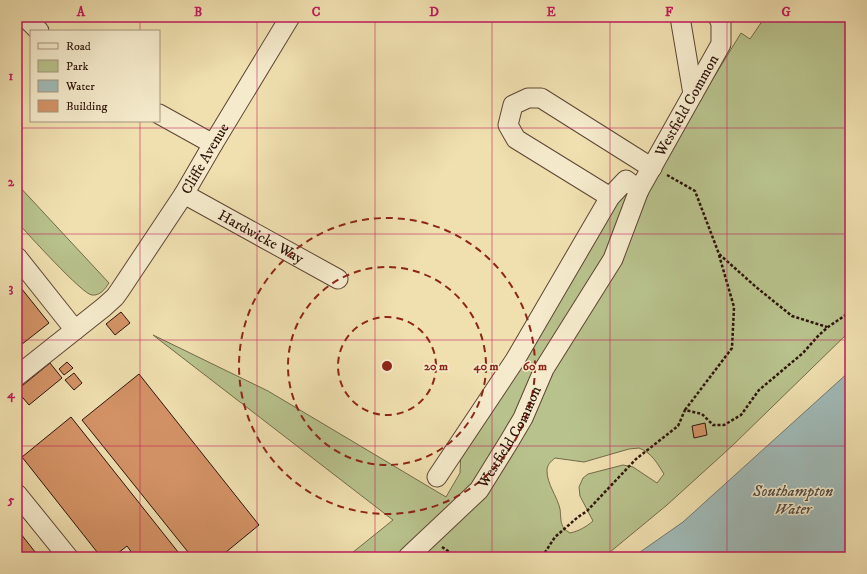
<svg xmlns="http://www.w3.org/2000/svg" width="867" height="574" viewBox="0 0 867 574" font-family="'IM FELL DW Pica',serif">
  <style>
    .green { fill: #b8c28c; stroke: #726a4a; fill-rule: evenodd }
    .water { fill: #a0bab7; stroke: #727771 }
    .building { fill: #d49366; stroke: #2d1309 }
    .lines { fill: none; stroke-linecap: round; stroke-linejoin: round }
    .minor-casing { stroke: #5e4633; stroke-width: 21 }
    .path { stroke: #2d1309; stroke-width: 2.5; stroke-dasharray: 3 2; stroke-linecap: butt }
    .minor { stroke: #f5ebcc; stroke-width: 19 }
    .grid { fill: none; stroke: #c2185b; stroke-width: 1; stroke-opacity: 0.55 }
    .ring { fill: none; stroke: #8f2418; stroke-width: 2; stroke-dasharray: 7 5 }
    .labels { text-anchor: middle; dominant-baseline: central; stroke-width: 3; stroke-linejoin: round; paint-order: stroke }
    .street-label { font-size: 15px; fill: #2d1309; stroke: #f5ebcc }
    .water-label { font-size: 16px; font-style: italic; fill: #554d46; stroke: #f5ebcc }
    .centre { fill: #8f2418; stroke: #f5ebcc; stroke-width: 2 }
    .ring-label { font-size: 12px; text-anchor: middle; font-weight: bold; fill: #8f2418; stroke: #f5ebcc; stroke-width: 3; stroke-linejoin: round; paint-order: stroke }
    .neatline { fill: none; stroke: #c2185b; stroke-width: 1.5 }
    .grid-label { font-size: 13px; text-anchor: middle; font-weight: bold; fill: #c2185b }
  </style>
  <rect width="100%" height="100%" fill="#f0e0b0"/>
  <filter id="stains"><feTurbulence type="fractalNoise" baseFrequency=".005" numOctaves="4"/><feColorMatrix values="0 0 0 0 .2 0 0 0 0 .09 0 0 0 0 .02 0 0 0 .5 -.17"/></filter>
  <radialGradient id="worn" r=".72"><stop offset=".6" stop-color="#630" stop-opacity="0"/><stop offset="1" stop-color="#630" stop-opacity=".3"/></radialGradient>
  <!-- green -->
  <g class="green">
    <path d="M765,17h85v314l-118,115 -65,59 -63,52h-257l46,-37 -240,-185 115,56 178,106 14,-24 1,-25 157,-251 21,-7 64,-95 38,-62 9,6zM639,448c13,5 18,15 25,26l-7,9 -24,-16 -10,-2 -35,9 -5,4 -4,9 1,9 13,25c-7,6 -14,10 -23,12 -3,-2 -5,-3 -7,-6 -3,-6 -2,-12 -3,-18 -3,-13 -13,-25 -13,-38 0,-6 3,-9 8,-13l29,4 45,-13z"/>
    <path d="M17,184l92,99c-4,6 -9,13 -17,12 -9,0 -65,-62 -75,-73z"/>
  </g>
  <!-- water -->
  <polygon class="water" points="850,371 850,557 633,557 683,522"/>
  <!-- building -->
  <g class="building">
    <polygon points="17,283 49,323 17,348"/>
    <polygon points="121,312 130,323 115,335 106,324"/>
    <polygon points="67,362 73,368 64,375 59,369"/>
    <polygon points="50,363 62,378 29,405 17,391 17,390"/>
    <polygon points="74,373 82,383 74,390 65,380"/>
    <polygon points="139,374 259,525 220,557 192,557 82,420"/>
    <polygon points="71,417 182,557 135,557 127,546 113,557 101,557 22,457"/>
    <polygon points="705,423 707,435 694,438 692,426"/>
    <polygon points="17,529 39,557 17,557"/>
  </g>
  <g class="lines">
    <!-- minor casing -->
    <g class="minor-casing">
      <g id="minor">
        <polyline points="25,17 39,31"/>
        <polyline points="680,17 693,94"/>
        <polyline points="159,114 213,144"/>
        <path id="s1" d="M184,194l154,85"/>
        <polyline points="610,197 516,139 508,125 513,105 528,98 541,98 652,168"/>
        <polyline points="17,257 75,330"/>
        <path id="s2" d="M17,376l87,-69 11,-10 5,-7 64,-96 29,-50 77,-127"/>
        <path id="s3" d="M437,477l78,-117 95,-163 16,-17 13,10 82,-146v-21l-3,-6"/>
        <polyline points="17,494 68,557"/>
        <path id="s4" d="M408,557l71,-67 31,-50 13,-22 21,-49 69,-110 26,-69"/>
      </g>
    </g>
    <!-- path -->
    <g class="path">
      <polyline points="667,175 695,191 719,254 756,287 792,316 827,327"/>
      <polyline points="685,410 732,348 734,307 719,255"/>
      <polyline points="442,547 457,557"/>
      <polyline points="542,557 555,537 578,517 587,511 636,459 678,426 685,410 702,414 713,425 724,425 741,415 759,390 803,353 819,335 828,327 850,312"/>
    </g>
    <!-- minor -->
    <use href="#minor" class="minor"/>
  </g>
  <!-- grid -->
  <path class="grid" d="M140,17v14M257,17v540M375,17v540M492,17v540M610,17v540M727,17v540M140,121v436M17,128h833M17,234h833M17,340h833M17,446h833"/>
  <!-- distance rings -->
  <g class="ring">
    <circle cx="387" cy="366" r="49"/>
    <circle cx="387" cy="366" r="99"/>
    <circle cx="387" cy="366" r="148"/>
  </g>
  <g class="labels">
    <!-- street labels -->
    <g class="street-label">
      <text stroke="none"><textPath href="#s3" startOffset="466">Westfield Common</textPath></text>
      <text stroke="none"><textPath href="#s2" startOffset="291">Cliffe Avenue</textPath></text>
      <text stroke="none"><textPath href="#s1" startOffset="88">Hardwicke Way</textPath></text>
      <text stroke="none"><textPath href="#s4" startOffset="159">Westfield Common</textPath></text>
    </g>
    <!-- water labels -->
    <g class="water-label">
      <text x="793" y="491">Southampton<tspan x="793" dy="18">Water</tspan></text>
    </g>
  </g>
  <circle cx="387" cy="366" r="6" class="centre"/>
  <g class="ring-label">
    <text x="436" y="370">20 m</text>
    <text x="486" y="370">40 m</text>
    <text x="535" y="370">60 m</text>
  </g>
  <!-- margin -->
  <rect width="867" height="574" fill="none" stroke="#f0e0b0" stroke-width="44"/>
  <!-- legend -->
  <rect x="30" y="30" width="130" height="92" fill="#f5ebcc" stroke="#a5957e"/>
  <rect x="38" y="43" width="20" height="6" fill="#f5ebcc" stroke="#a5957e"/>
  <text x="66" y="50" font-size="12" fill="#2d1309">Road</text>
  <rect x="38" y="60" width="20" height="12" fill="#b8c28c" stroke="#a5957e"/>
  <text x="66" y="70" font-size="12" fill="#2d1309">Park</text>
  <rect x="38" y="80" width="20" height="12" fill="#a0bab7" stroke="#a5957e"/>
  <text x="66" y="90" font-size="12" fill="#2d1309">Water</text>
  <rect x="38" y="100" width="20" height="12" fill="#d49366" stroke="#a5957e"/>
  <text x="66" y="110" font-size="12" fill="#2d1309">Building</text>
  <rect x="22" y="22" width="823" height="530" class="neatline"/>
  <g class="grid-label">
    <text x="81" y="16">A</text>
    <text x="198" y="16">B</text>
    <text x="316" y="16">C</text>
    <text x="434" y="16">D</text>
    <text x="551" y="16">E</text>
    <text x="669" y="16">F</text>
    <text x="786" y="16">G</text>
    <text x="11" y="80">1</text>
    <text x="11" y="186">2</text>
    <text x="11" y="292">3</text>
    <text x="11" y="398">4</text>
    <text x="11" y="504">5</text>
  </g>
  <rect width="100%" height="100%" filter="url(#stains)"/>
  <rect width="100%" height="100%" fill="url(#worn)"/>
</svg>
